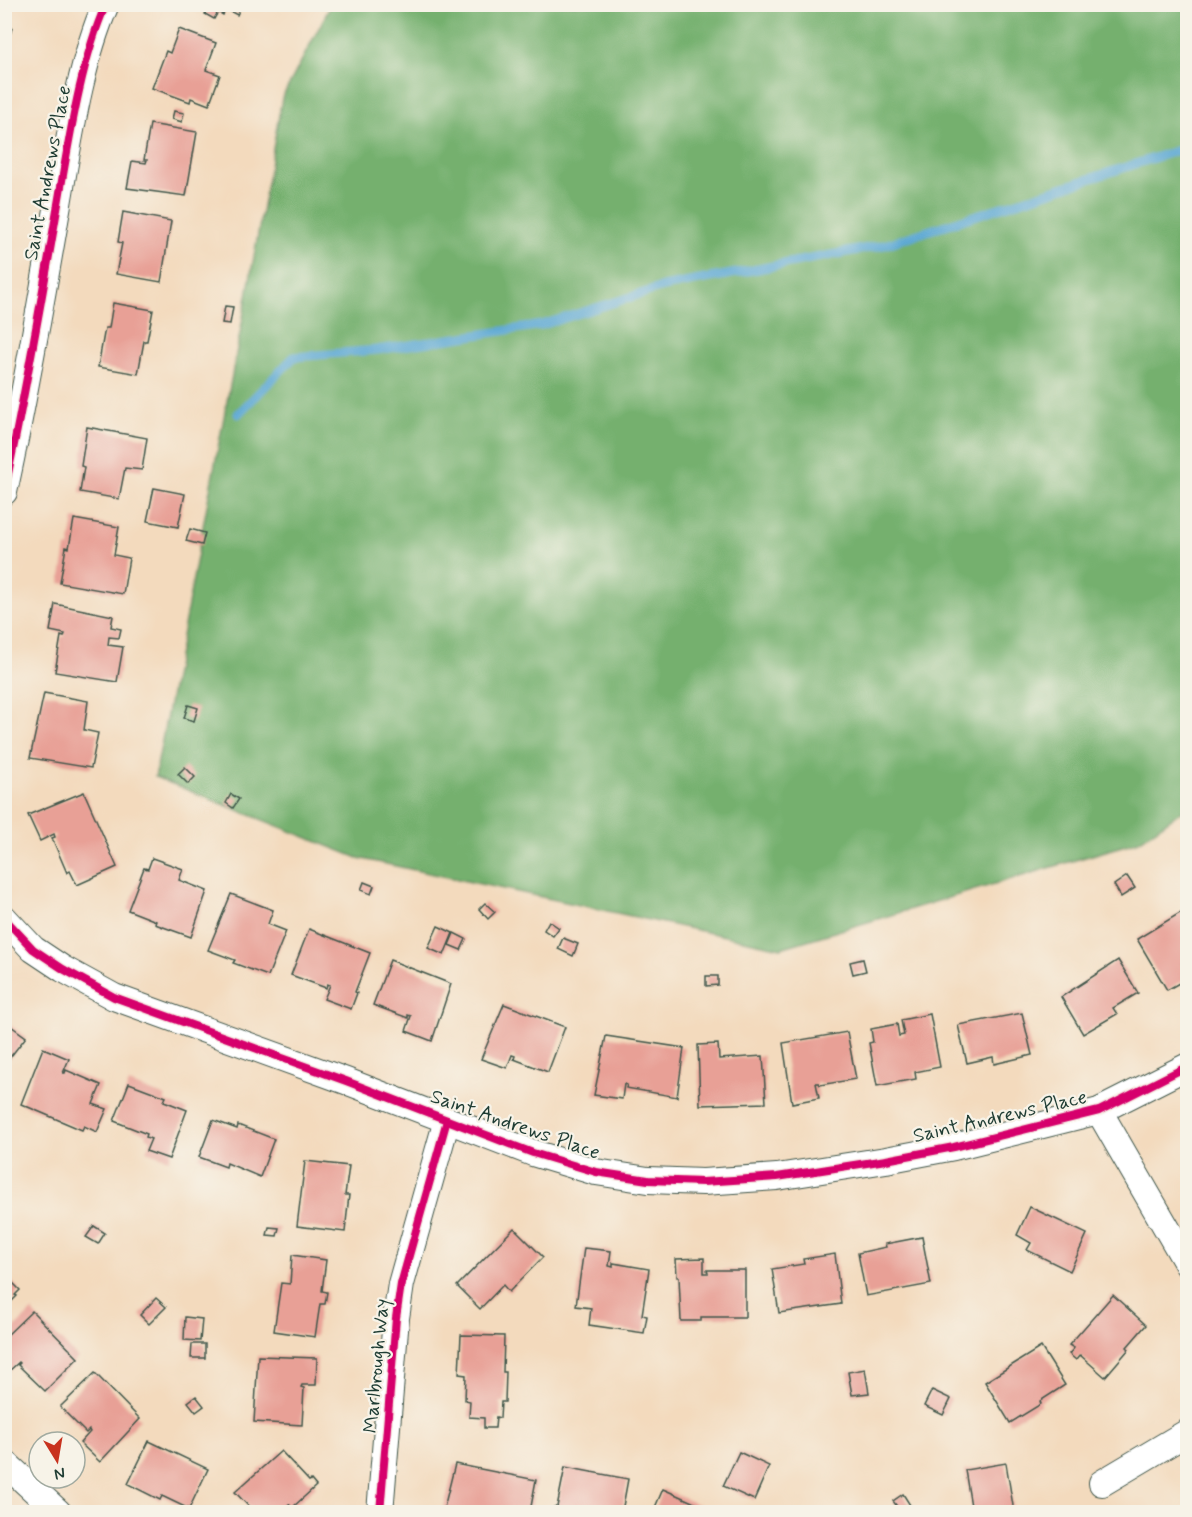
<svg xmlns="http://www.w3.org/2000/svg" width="1192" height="1517" viewBox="0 0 1192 1517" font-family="Mynerve,sans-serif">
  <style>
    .forest { fill: #74b06e; stroke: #4a7651; stroke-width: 1.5 }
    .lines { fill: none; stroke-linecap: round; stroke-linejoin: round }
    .stream { stroke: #5aa7d3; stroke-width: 9 }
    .building { fill: #e8a096 }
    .street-casing { stroke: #3f5549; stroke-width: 28 }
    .street { stroke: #fff; stroke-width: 26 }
    .cycleway-casing { stroke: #f7f3e8; stroke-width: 11 }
    .cycleway { stroke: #d6006c; stroke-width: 8 }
    .labels { text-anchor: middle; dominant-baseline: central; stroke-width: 4.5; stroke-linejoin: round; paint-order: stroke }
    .street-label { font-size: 20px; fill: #1f3d34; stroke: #f7f3e8 }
  </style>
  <rect width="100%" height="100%" fill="#f7f3e8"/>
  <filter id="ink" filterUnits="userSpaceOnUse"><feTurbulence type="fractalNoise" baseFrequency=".0167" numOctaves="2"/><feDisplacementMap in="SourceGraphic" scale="12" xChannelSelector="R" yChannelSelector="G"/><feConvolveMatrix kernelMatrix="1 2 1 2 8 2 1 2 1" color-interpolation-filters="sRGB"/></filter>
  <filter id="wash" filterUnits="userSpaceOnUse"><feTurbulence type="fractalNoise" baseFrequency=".008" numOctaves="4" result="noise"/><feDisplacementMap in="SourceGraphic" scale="24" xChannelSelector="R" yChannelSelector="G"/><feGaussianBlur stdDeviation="1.35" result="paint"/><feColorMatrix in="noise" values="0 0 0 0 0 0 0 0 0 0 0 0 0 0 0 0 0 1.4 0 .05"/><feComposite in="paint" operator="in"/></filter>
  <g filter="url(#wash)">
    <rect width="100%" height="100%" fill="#f3dabd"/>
    <!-- forest -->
    <polygon class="forest" points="331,5 1187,5 1187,807 1139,841 781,948 358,858 155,777 246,302 282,98"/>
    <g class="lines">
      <!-- stream -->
      <polyline class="stream" points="238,414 294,357 377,350 542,325 663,287 884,245 1188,147"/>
    </g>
    <g id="blocks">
      <!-- building -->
      <g class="building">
        <polygon points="202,4 242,4 237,15 226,9 223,15 218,12 214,19 205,14 208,8"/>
        <polygon points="5,26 12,28 5,51"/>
        <polygon points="179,29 216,43 206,70 220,75 209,105 191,98 190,102 152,88 166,51 170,53"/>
        <polygon points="174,111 184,113 182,122 172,119"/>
        <polygon points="150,124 197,132 186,196 127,188 132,161 146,163 147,160 144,160"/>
        <polygon points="123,212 171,221 161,282 116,274 122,243 118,242"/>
        <polygon points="113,303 153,310 147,341 144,341 138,374 98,367 105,328 109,328"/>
        <polygon points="225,306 233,307 230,324 222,323"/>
        <polygon points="87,427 147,438 142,470 125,468 119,499 80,492 84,467 81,466"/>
        <polygon points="154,488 185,494 178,527 147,521"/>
        <polygon points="74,519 119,527 114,555 129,558 123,594 60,583 66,547 69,548"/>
        <polygon points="190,529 205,533 202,545 186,541"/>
        <polygon points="55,604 113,616 111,627 121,629 119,638 109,637 108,645 123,647 117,682 55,672 61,636 64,637 65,634 50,631"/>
        <polygon points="44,693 88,701 84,730 98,733 91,768 30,758"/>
        <polygon points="188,705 198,708 194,721 184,718"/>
        <polygon points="185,767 195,777 188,784 178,774"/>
        <polygon points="84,792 117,867 77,885 70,871 67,873 52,838 55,837 54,834 40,841 28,815"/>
        <polygon points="231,794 239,799 233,808 226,803"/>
        <polygon points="152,858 183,869 179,880 207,891 191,937 155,924 156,921 128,910 144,868 148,869"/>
        <polygon points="1127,876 1135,888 1121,897 1114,885"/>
        <polygon points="364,882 374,886 371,894 361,890"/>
        <polygon points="231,894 273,910 268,924 286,931 268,976 233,963 235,960 208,950"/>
        <polygon points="485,903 495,912 488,919 479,909"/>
        <polygon points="1188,908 1188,963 1182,964 1188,973 1188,978 1167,990 1137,939"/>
        <polygon points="549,921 559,928 553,936 544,930"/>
        <polygon points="438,926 453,933 444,955 428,948"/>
        <polygon points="309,929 370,953 355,992 357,993 351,1009 324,999 330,985 327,984 326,988 291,975"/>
        <polygon points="454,933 466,939 461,950 449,945"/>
        <polygon points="563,938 578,944 573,956 558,949"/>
        <polygon points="863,959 866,971 853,974 850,962"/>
        <polygon points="390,960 451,984 432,1041 406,1031 411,1016 408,1015 408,1018 373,1005"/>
        <polygon points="1118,960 1138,993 1113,1008 1117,1014 1083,1034 1061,997"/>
        <polygon points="706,976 718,976 718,985 706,986"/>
        <polygon points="504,1004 565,1027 548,1072 514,1059 515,1056 512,1055 507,1068 481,1059"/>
        <polygon points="1022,1013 1032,1055 994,1064 993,1057 967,1063 958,1025"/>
        <polygon points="930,1014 940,1067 915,1072 916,1079 877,1086 869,1043 873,1042 871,1029 897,1024 899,1036 904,1035 901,1020"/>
        <polygon points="4,1021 26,1037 4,1065"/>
        <polygon points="847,1032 856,1079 820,1085 819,1083 816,1083 819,1098 792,1103 783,1043"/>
        <polygon points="606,1036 684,1048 677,1097 626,1088 627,1085 624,1084 622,1099 594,1095"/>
        <polygon points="718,1044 719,1059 763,1056 766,1103 700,1105 698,1045"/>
        <polygon points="43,1048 69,1059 63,1073 65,1073 66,1070 101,1085 93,1104 107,1109 97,1132 84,1126 82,1130 21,1104"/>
        <polygon points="129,1083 166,1097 164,1101 187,1110 169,1159 146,1151 151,1139 146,1137 147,1134 114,1121"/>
        <polygon points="213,1120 237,1129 238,1125 274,1139 260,1177 227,1163 226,1167 199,1157"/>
        <polygon points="305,1161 349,1166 345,1195 349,1195 345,1232 297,1226"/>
        <polygon points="1030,1207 1087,1234 1070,1271 1027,1250 1031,1243 1017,1235"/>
        <polygon points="94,1226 105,1233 98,1244 86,1237"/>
        <polygon points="269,1227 279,1228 277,1236 267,1235"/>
        <polygon points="514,1228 543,1257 509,1292 503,1285 480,1309 457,1286"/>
        <polygon points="922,1237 931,1284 866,1296 858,1253 886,1247 885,1244"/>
        <polygon points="584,1248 611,1251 609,1266 613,1267 613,1263 649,1269 642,1315 647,1316 644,1333 589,1325 591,1308 576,1306"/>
        <polygon points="835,1254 841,1304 779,1313 772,1269 804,1264 803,1259"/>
        <polygon points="292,1255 326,1260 322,1291 327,1292 325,1304 320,1304 315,1337 274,1331 281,1283 290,1284"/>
        <polygon points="704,1258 704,1273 708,1273 707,1270 745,1270 745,1317 701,1317 701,1321 681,1321 679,1277 677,1277 676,1259"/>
        <polygon points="9,1279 20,1290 15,1295 17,1296 4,1309 4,1283"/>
        <polygon points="1113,1295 1146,1325 1127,1347 1129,1349 1105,1377 1080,1355 1076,1360 1069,1354 1074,1348 1069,1345"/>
        <polygon points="156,1298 166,1307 149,1324 140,1315"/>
        <polygon points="32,1311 78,1358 45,1391 18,1365 20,1363 19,1362 9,1371 4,1367 4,1338"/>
        <polygon points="185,1317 202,1319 200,1341 184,1340"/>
        <polygon points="461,1335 504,1336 503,1372 506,1372 505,1402 501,1402 500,1418 496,1417 495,1428 484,1428 484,1418 469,1417 470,1401 465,1400 466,1375 459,1374"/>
        <polygon points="192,1344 205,1344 205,1358 191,1358"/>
        <polygon points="1041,1347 1065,1385 1040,1401 1041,1404 1010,1423 985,1382"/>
        <polygon points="258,1356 317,1358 316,1385 302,1385 301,1387 304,1388 302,1425 254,1422"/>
        <polygon points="865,1369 869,1393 852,1395 848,1372"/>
        <polygon points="95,1373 140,1419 100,1462 80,1443 90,1432 89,1430 86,1433 60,1407"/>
        <polygon points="932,1390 951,1399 943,1415 924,1406"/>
        <polygon points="196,1396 204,1406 196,1412 188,1402"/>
        <polygon points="149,1441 208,1469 189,1509 162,1496 160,1500 128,1484"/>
        <polygon points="281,1451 309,1481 311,1480 316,1486 292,1508 289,1504 280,1512 254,1512 235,1492"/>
        <polygon points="739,1452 769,1466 754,1500 723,1486"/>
        <polygon points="1006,1463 1014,1512 972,1512 965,1470"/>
        <polygon points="455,1464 536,1480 530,1512 443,1512"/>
        <polygon points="565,1467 628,1479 622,1512 553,1512 554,1507 557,1507"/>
        <polygon points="663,1489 715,1512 653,1512"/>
        <polygon points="903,1494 910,1505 901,1512 893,1501"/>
      </g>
    </g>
  </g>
  <g filter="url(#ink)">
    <use href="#blocks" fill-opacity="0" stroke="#3f5549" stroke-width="1.5"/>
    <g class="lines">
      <!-- street casing -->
      <g class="street-casing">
        <g id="street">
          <path d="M4,492c21,-95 37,-191 54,-288 11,-63 22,-141 48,-200"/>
          <polyline points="4,918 33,949 63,969 114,997 346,1081 533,1153 596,1172 648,1180 703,1182 777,1177 886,1160 954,1147 1099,1111 1188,1066"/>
          <polyline points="1099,1111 1188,1265"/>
          <polyline points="4,1462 58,1512"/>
          <polyline points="1102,1483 1188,1432"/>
          <polyline points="380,1512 396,1318 401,1284 447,1120"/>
        </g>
      </g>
      <!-- street -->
      <use href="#street" class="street"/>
      <!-- cycleway casing -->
      <g class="cycleway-casing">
        <g id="cycleway">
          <path d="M4,492c21,-95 37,-191 54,-288 11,-63 22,-141 48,-200"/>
          <polyline points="4,918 33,949 63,969 114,997 346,1081 533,1153 596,1172 648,1180 703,1182 777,1177 886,1160 954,1147 1099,1111 1188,1066"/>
          <polyline points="380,1512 396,1318 401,1284 447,1120"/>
        </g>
      </g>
      <!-- cycleway -->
      <use href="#cycleway" class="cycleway"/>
    </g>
  </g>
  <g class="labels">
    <!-- street labels -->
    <g class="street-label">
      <text transform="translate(48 173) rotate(-79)">Saint Andrews Place</text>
      <text transform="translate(1000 1117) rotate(-13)">Saint Andrews Place</text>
      <text transform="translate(515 1125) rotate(19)">Saint Andrews Place</text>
      <text transform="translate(377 1366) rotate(-85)">Marlbrough Way</text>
    </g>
  </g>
  <!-- margin -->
  <rect width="1192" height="1517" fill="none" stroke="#f7f3e8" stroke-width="24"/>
  <!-- north arrow -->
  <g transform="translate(57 1460) rotate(169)"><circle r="28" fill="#f7f3e8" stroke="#a1aaa0" stroke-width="1.5"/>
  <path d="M0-4.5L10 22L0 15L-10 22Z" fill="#c8321e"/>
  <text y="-9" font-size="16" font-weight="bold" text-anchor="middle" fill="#1f3d34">N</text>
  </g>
</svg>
